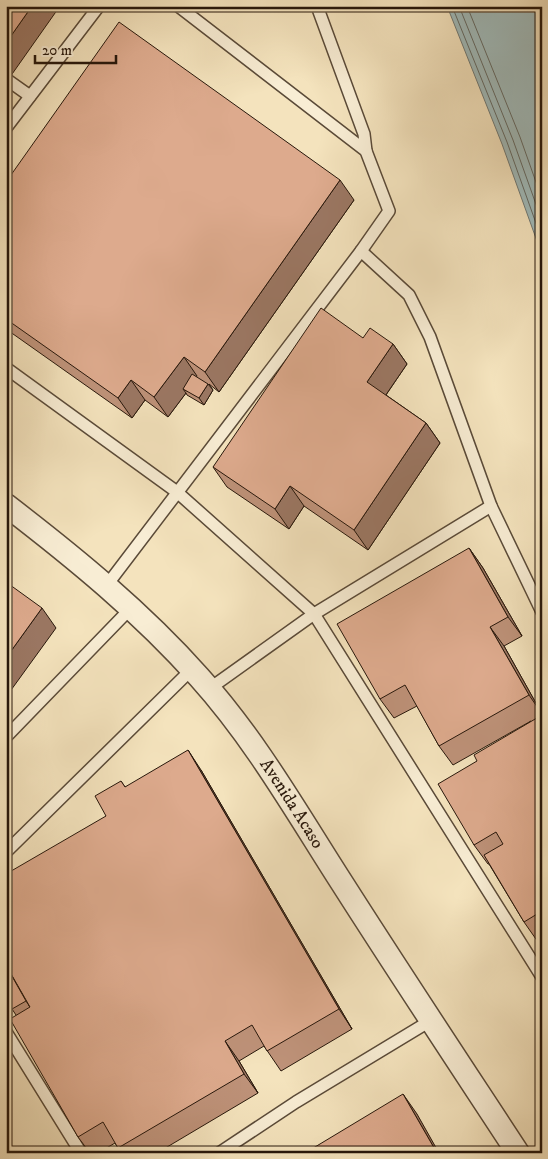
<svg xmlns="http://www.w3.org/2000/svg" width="548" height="1159" viewBox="0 0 548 1159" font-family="'IM FELL DW Pica',serif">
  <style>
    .water { fill: #a0bbbb; stroke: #707975 }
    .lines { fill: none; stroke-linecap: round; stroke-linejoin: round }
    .shore { stroke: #646963; stroke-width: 1 }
    .service-casing { stroke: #5a4a38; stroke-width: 14 }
    .minor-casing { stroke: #5a4a38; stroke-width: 25 }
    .service { stroke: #f8edd4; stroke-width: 11 }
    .minor { stroke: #f8edd4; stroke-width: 22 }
    .wall { fill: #be9279; stroke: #27170b }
    .shaded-wall { fill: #9b7763; stroke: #27170b }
    .building { fill: #ddaa8d; stroke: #27170b }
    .labels { text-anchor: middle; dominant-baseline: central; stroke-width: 4; stroke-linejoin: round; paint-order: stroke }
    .street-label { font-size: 18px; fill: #27170b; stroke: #f8edd4 }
  </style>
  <rect width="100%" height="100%" fill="#f4e3bd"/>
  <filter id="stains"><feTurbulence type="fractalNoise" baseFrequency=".004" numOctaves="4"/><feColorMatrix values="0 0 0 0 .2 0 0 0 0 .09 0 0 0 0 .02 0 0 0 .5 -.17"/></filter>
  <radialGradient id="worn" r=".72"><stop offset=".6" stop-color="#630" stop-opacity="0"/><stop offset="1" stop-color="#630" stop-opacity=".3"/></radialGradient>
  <!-- water -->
  <polygon class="water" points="447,6 542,6 542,255 502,144"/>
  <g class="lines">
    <!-- shore -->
    <g class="shore">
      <polyline points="452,6 507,142 542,240"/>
      <polyline points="459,6 513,140 542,221"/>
      <polyline points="467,6 520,137 542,199"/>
    </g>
    <!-- service casing -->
    <g class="service-casing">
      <g id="service">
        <polyline points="317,6 364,134 366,151"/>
        <polyline points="6,79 30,96"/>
        <polyline points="6,128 99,6"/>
        <polyline points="361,251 409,295 430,337 491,506 542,612"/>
        <polyline points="6,368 177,492 314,614 542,977"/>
        <polyline points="107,585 361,251 389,211 366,151 178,6"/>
        <polyline points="209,689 314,614 491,506"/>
        <polyline points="6,737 131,608"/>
        <polyline points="6,852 192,669"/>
        <polyline points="6,1032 81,1153"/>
        <polyline points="219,1153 296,1102 430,1021"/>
      </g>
    </g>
    <!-- minor casing -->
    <g class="minor-casing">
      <g id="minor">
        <path id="s1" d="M6,505c69,53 135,107 193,172 56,62 98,136 143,206 58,91 117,180 176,270"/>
      </g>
    </g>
    <!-- service -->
    <use href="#service" class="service"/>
    <!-- minor -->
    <use href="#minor" class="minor"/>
  </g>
  <!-- wall -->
  <g class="wall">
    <polygon points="6,182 354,200 219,392 209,384 213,390 204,405 187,395 186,393 168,417 145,400 132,418 6,329"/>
    <polygon points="363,338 393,344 407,364 386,395 426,423 440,443 368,550 304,506 289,529 227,487 213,467"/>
    <polygon points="469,548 483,568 522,636 504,646 542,714 542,939 538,942 524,922 489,864 488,864 474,845 477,761 531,721 453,765 439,746 417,706 394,718 380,699"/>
    <polygon points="201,770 352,1029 281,1071 264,1046 239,1061 258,1093 157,1153 121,1153 115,1143 98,1153 90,1153 78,1137 16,1015 12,1009 13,977 30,1007 106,816 121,781 125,787"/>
  </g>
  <!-- shaded-wall -->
  <g class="shaded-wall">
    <polygon points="32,6 60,6 10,77 6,71 6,43"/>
    <polygon points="340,180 354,200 219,392 205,372"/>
    <polygon points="393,344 407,364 381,402 367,382"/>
    <polygon points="184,357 197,376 187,391 183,389 186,393 168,417 154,397"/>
    <polygon points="131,380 145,400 132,418 118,398"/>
    <polygon points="208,384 213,390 204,405 199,398"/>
    <polygon points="426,423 440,443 368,550 354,530"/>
    <polygon points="290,486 304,506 289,529 275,509"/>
    <polygon points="469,548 483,568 522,636 508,617"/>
    <polygon points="42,608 56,628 6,697 6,658"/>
    <polygon points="490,627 504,646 542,714 529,695"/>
    <polygon points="188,750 201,770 352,1029 339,1009"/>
    <polygon points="9,971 13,977 30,1007 26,1001"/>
    <polygon points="225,1041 239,1061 258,1093 244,1074"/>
    <polygon points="403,1094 417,1114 439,1153 437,1153"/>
  </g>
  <!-- building -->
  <g class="building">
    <polygon points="6,6 32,6 6,43"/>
    <polygon points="119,22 340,180 205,372 184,357 154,397 131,380 118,398 6,319 6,182"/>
    <polygon points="321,308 363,338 370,328 393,344 367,382 426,423 354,530 290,486 275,509 213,467"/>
    <polygon points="192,374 208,384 199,398 183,389"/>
    <polygon points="469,548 508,617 490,627 529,695 439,746 405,685 380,699 337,624"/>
    <polygon points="6,582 42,608 6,658"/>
    <polygon points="542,715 542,911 524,922 484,855 503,844 496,832 474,845 438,784 477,761 474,755"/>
    <polygon points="188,750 339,1009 267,1051 252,1025 225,1041 244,1074 118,1148 103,1122 78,1137 10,1019 30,1007 6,965 6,874 106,816 95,796 121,781 125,787"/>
    <polygon points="9,971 26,1001 12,1009 6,999 6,972"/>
    <polygon points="403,1094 437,1153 305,1153"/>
  </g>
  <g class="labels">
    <!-- street labels -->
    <g class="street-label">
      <text stroke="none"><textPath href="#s1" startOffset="416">Avenida Acaso</textPath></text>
    </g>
  </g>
  <!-- margin -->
  <rect width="548" height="1159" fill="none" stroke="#f4e3bd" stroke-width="25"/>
  <rect x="8" y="8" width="533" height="1144" fill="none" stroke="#27170b" stroke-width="2.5"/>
  <rect x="12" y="12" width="523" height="1134" fill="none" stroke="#27170b"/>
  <!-- scale -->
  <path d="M35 55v8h81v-8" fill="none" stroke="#27170b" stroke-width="2.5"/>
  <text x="42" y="55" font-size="15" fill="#27170b" stroke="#f8edd4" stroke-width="4" paint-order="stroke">20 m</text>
  <rect width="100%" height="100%" filter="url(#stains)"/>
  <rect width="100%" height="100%" fill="url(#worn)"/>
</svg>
